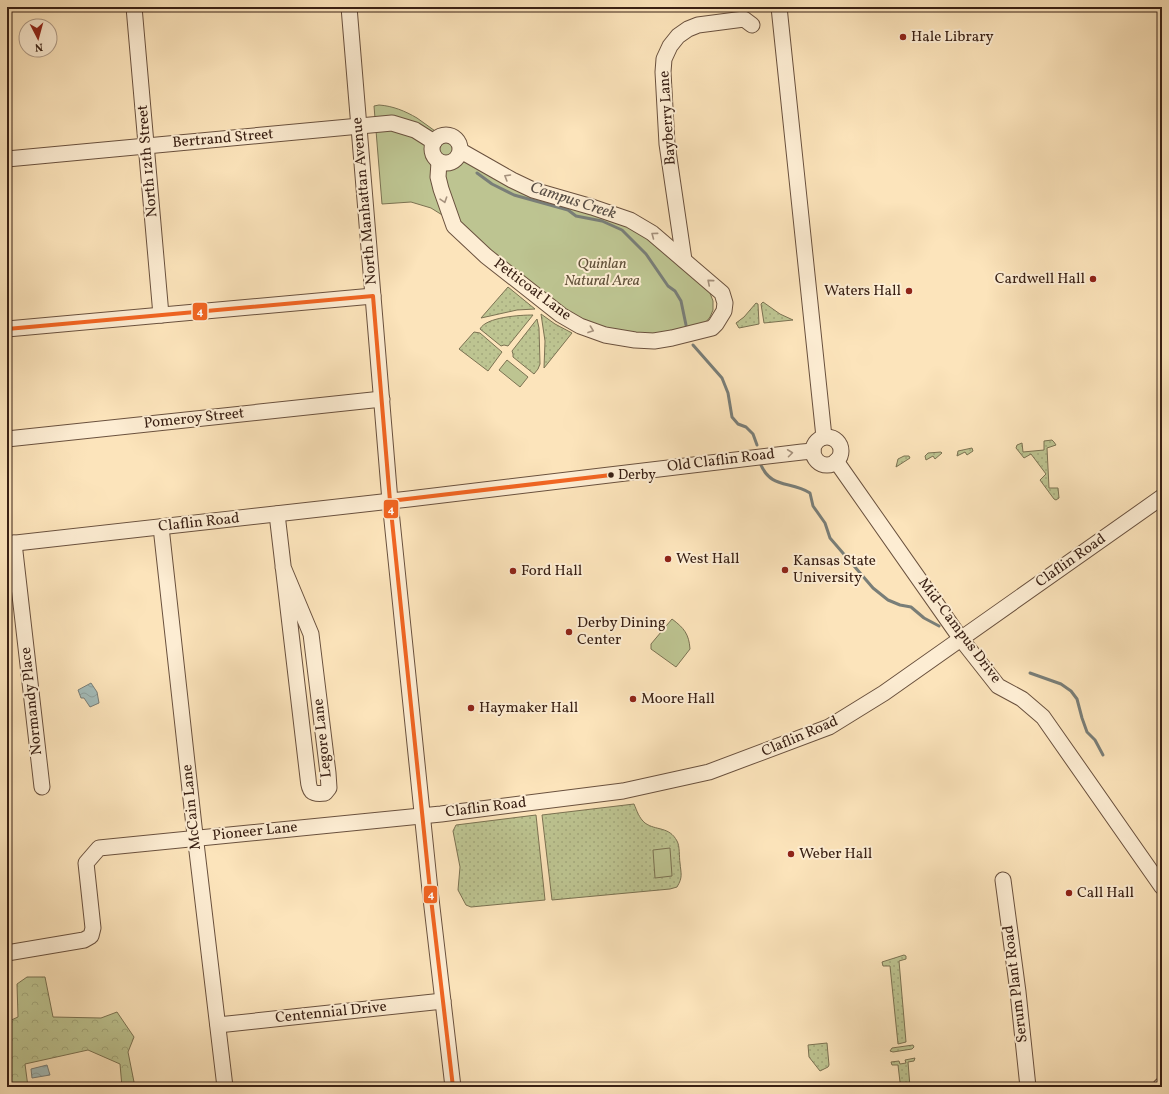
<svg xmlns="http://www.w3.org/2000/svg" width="1169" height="1094" viewBox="0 0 1169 1094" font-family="Vollkorn,serif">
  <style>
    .grass { fill: url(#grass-dots); stroke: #7b7252 }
    .forest { fill: url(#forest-crowns); stroke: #7b7252 }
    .green { fill: #bdc491; stroke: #7b7252 }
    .water { fill: url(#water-waves); stroke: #797e78 }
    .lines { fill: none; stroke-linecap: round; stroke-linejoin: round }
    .stream { stroke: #797e78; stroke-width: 3 }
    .minor-casing { stroke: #6a513e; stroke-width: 17 }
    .minor { stroke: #fdedd3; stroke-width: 15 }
    .bus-1-casing { stroke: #fdedd3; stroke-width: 7 }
    .bus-1 { stroke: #f26522; stroke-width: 4 }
    .oneway { stroke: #a5917d }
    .poi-dot { fill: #8f2418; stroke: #fdedd3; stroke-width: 1.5 }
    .bus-dot { fill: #392014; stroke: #fdedd3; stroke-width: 1.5 }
    .labels { text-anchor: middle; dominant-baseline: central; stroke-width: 4; stroke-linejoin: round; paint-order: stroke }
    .bus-label { font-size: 14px; fill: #392014; stroke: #fdedd3; text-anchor: start }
    .poi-label { font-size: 15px; fill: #392014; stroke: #fdedd3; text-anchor: start }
    .street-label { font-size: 15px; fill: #392014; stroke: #fdedd3 }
    .park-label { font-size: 15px; font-style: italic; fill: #61513a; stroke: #fdedd3 }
    .water-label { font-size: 16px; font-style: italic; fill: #594f46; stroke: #fdedd3 }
    .line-badge { stroke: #fdedd3; stroke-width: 1.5 }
    .badge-label { font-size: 11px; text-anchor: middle; font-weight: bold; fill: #fff }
  </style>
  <defs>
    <pattern id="grass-dots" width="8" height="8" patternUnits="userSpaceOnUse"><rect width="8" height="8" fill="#bdc491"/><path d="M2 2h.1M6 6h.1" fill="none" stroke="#a3a87c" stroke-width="1.8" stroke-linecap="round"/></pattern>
    <pattern id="forest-crowns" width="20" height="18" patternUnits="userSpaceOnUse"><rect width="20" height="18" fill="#bdc491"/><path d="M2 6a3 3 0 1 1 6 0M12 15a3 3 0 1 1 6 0" fill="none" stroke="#a3a87c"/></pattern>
    <pattern id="water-waves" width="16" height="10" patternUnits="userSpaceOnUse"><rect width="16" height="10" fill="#a3bcba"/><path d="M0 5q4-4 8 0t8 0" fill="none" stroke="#8da19f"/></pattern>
  </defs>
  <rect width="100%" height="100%" fill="#fce4bb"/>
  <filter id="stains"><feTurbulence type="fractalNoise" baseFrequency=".005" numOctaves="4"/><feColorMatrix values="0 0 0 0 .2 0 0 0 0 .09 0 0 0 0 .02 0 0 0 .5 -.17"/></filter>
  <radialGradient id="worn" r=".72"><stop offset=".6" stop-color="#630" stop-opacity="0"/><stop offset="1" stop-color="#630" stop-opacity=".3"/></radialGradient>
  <!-- grass -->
  <g class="grass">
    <polygon points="508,287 535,309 517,310 481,318"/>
    <polygon points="763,302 780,314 793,320 764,323 761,304"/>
    <polygon points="756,303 758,304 759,324 739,328 736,323 744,317"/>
    <polygon points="541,314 555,324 572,333 544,368 545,341"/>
    <path d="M533,315l-25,31 -4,-1 -3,1 -21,-17c6,-12 40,-14 53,-14z"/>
    <polygon points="537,319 539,328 540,364 538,369 534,374 513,357 513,354 512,351"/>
    <polygon points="474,332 480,333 502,352 488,371 459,349"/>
    <polygon points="1052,440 1054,442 1056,445 1047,448 1049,488 1058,488 1059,498 1056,500 1054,499 1040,480 1046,474 1031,454 1024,458 1016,448 1017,445 1022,443 1023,452 1044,450 1044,441"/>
    <polygon points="972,448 973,451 967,455 965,452 957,456 958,451"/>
    <polygon points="928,453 941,452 942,453 935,459 933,456 926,460 925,456"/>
    <polygon points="904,456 909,456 910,458 896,467 898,459"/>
    <path d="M634,804c3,7 5,14 11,19 11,8 24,3 32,18 3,5 2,16 3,22 1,11 3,14 -3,24l-7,2 -118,11 -10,-85z"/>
    <polygon points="536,815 545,900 471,907 466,905 458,890 460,867 453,831 456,825"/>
    <polygon points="904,955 906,956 906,959 899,961 906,1042 898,1044 890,966 883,966 882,962"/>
    <polygon points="827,1043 829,1065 828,1067 820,1071 809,1057 808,1045"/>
    <polygon points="913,1045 914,1047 912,1049 893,1052 890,1051 892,1048"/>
    <polygon points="915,1058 914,1061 908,1062 910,1087 901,1087 902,1083 900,1082 898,1065 892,1065 891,1062 899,1061 900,1064 906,1063 905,1060"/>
  </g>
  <!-- forest -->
  <polygon class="forest" points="27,977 45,977 53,1017 101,1018 117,1012 134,1037 128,1052 135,1087 122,1087 120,1064 88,1050 25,1064 28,1087 7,1087 7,1022 18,1017 17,984"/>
  <!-- green -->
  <g class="green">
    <path d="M379,105c14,1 26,6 38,13l89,64 119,43 20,11 53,45 12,12 3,8v9l-3,7 -5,6 -44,12 -44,-2 -38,-13 -132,-102 -16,-10 -20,-6 -29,2 -8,-98z"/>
    <polygon points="507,360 528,377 520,387 499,370"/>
    <path d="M672,619c12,9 17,15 18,30l-14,18 -25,-18v-5z"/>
    <polygon points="670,848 672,876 655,878 653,850"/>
  </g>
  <!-- water -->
  <g class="water">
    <polygon points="91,683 97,692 99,703 90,707 84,698 81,698 78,690"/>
    <polygon points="47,1065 50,1075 32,1078 31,1069"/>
  </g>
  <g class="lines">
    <!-- stream -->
    <g class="stream">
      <polyline points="477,173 492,184 514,195 568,210 576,216 602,221 622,230 646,254 668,286 675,291 681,301 686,325"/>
      <polyline points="693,345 722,378 728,393 732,417 738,424 746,427 753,434 757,445"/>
      <path d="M760,463c11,27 30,17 50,30l3,13 12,17 5,15 43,50 15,12 12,5 11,2 13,11 15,8"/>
      <polyline points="1030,673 1061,684 1071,691 1077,699 1082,718 1087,732 1095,740 1103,755"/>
    </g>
    <!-- minor casing -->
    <g class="minor-casing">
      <g id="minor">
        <polyline points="134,7 161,315"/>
        <polyline points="349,7 390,501 430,890 453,1087"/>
        <polyline points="779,7 824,437"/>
        <circle cx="446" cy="149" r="14"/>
        <polyline points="7,159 392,123 415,130 434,142"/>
        <polyline points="439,162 438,177 441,189 454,226 486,256 561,315 580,326 605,335 635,340 654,341 672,338 712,328 716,324 724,311 725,303 722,293 652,233 630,220 592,207 533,190 512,180 461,151"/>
        <polyline points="684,260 667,144 663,72 664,59 670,46 678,36 688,29 698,25 744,19 752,25"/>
        <polyline points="7,329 373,296"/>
        <circle cx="827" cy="451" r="14"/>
        <polyline points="7,439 382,399"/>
        <polyline points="836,461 961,639 998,686 1022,699 1043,717 1162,887"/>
        <path d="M277,514l31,264c1,13 3,17 17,15l4,-5 -1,-15 -17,-139 -28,-67"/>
        <polyline points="161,527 194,826 225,1087"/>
        <polyline points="14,543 42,787"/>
        <polyline points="7,544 409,499 802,452 813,451"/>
        <polyline points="1003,880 1018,992 1028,1087"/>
        <polyline points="7,953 84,940 91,936 93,928 86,863 99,848 441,814 623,791 709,772 829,727 884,693 1162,497"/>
        <polyline points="218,1025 443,1001"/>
        <polyline points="1160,1087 1162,1085"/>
      </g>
    </g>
    <!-- minor -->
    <use href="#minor" class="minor"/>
    <!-- bus-1 casing -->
    <g class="bus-1-casing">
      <g id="bus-1">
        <polyline points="7,329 373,296 390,501 430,890 453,1087"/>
        <polyline points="390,501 611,475"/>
      </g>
    </g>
    <!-- bus-1 -->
    <use href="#bus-1" class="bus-1"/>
  </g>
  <!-- one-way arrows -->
  <defs><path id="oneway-chevron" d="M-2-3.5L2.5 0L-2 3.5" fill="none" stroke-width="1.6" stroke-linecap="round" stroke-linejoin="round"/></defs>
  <g class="oneway">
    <use href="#oneway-chevron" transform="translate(507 177) rotate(-149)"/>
    <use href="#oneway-chevron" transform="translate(444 200) rotate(72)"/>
    <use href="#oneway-chevron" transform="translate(654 235) rotate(-143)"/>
    <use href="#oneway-chevron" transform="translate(710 282) rotate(-140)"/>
    <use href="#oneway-chevron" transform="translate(591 330) rotate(20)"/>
    <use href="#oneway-chevron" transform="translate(790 453) rotate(-7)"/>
  </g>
  <!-- markers -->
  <g class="poi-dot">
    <circle cx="903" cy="37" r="4"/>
    <circle cx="1093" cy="279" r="4"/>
    <circle cx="909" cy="291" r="4"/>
    <circle cx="668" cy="559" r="4"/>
    <circle cx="785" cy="570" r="4"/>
    <circle cx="513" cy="571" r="4"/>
    <circle cx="569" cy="632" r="4"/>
    <circle cx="633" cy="699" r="4"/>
    <circle cx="471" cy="708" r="4"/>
    <circle cx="791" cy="854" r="4"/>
    <circle cx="1069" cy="893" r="4"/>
  </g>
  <circle class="bus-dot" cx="611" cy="475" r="3.5"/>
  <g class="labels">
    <!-- bus labels -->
    <g class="bus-label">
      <text x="618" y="475">Derby</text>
    </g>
    <!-- poi labels -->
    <g class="poi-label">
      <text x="911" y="37">Hale Library</text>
      <text x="1085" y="279" text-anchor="end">Cardwell Hall</text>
      <text x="901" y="291" text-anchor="end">Waters Hall</text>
      <text x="676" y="559">West Hall</text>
      <text x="793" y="561">Kansas State<tspan x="793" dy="17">University</tspan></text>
      <text x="521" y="571">Ford Hall</text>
      <text x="577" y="623">Derby Dining<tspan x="577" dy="17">Center</tspan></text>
      <text x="641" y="699">Moore Hall</text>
      <text x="479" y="708">Haymaker Hall</text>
      <text x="799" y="854">Weber Hall</text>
      <text x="1077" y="893">Call Hall</text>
    </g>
    <!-- street labels -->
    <g class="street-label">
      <text transform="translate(668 118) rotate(-94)">Bayberry Lane</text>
      <text transform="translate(223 139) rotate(-5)">Bertrand Street</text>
      <text transform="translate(148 161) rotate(-95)">North 12th Street</text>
      <text transform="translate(365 201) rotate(-95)">North Manhattan Avenue</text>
      <text transform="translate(532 290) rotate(37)">Petticoat Lane</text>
      <text transform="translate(194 419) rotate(-6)">Pomeroy Street</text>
      <text transform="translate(721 461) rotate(-7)">Old Claflin Road</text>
      <text transform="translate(199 523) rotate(-6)">Claflin Road</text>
      <text transform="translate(1071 561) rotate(-35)">Claflin Road</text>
      <text transform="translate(959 631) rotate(53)">Mid-Campus Drive</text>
      <text transform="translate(32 701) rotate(-96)">Normandy Place</text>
      <text transform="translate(800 737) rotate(-23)">Claflin Road</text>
      <text transform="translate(323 738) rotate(-96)">Legore Lane</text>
      <text transform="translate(192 807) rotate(-96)">McCain Lane</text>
      <text transform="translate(486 808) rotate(-7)">Claflin Road</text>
      <text transform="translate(255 832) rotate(-6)">Pioneer Lane</text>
      <text transform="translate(1016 984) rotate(-97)">Serum Plant Road</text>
      <text transform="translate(331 1013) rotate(-6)">Centennial Drive</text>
    </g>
    <!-- park labels -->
    <g class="park-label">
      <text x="602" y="264">Quinlan<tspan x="602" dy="17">Natural Area</tspan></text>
    </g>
    <!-- water labels -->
    <g class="water-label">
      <text transform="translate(573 201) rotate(18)">Campus Creek</text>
    </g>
  </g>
  <g class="line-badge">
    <rect x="192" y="302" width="16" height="19" rx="4" fill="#f26522"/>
    <rect x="383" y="499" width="16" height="20" rx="4" fill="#f26522"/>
    <rect x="423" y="885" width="15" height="19" rx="4" fill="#f26522"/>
  </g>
  <g class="badge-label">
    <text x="200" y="315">4</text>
    <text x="391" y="513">4</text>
    <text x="431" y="898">4</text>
  </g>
  <!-- margin -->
  <rect width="1169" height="1094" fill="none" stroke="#fce4bb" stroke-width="24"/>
  <rect x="8" y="8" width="1153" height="1078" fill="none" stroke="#392014" stroke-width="2"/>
  <rect x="12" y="12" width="1145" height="1070" fill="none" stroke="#392014"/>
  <!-- north arrow -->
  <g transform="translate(38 38) rotate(174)"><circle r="19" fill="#fdedd3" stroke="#af9b87"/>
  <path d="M0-3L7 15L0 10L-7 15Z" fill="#8f2418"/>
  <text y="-6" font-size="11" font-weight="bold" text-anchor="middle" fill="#392014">N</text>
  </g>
  <rect width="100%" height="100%" filter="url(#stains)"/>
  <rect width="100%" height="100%" fill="url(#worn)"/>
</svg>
